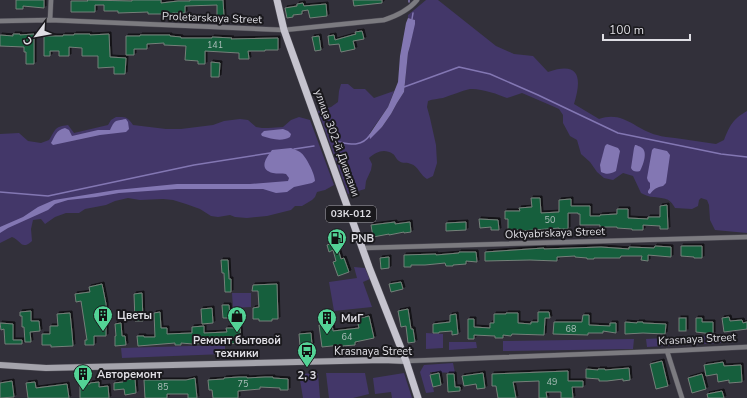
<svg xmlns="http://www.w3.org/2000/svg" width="747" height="398" viewBox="0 0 747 398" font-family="'Nunito Sans',sans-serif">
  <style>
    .green { fill: #433769 }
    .water { fill: #8377b3 }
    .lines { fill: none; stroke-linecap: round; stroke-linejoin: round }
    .stream { stroke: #8377b3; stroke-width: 1.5 }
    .building { fill: #125f3e; stroke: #758079; filter: url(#shadow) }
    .street-casing { stroke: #4e4c55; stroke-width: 5.5 }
    .secondary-casing { stroke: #4e4c55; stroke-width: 7 }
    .primary-casing { stroke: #4e4c55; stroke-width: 8 }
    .street { stroke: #7c7b80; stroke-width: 4.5 }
    .secondary { stroke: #a5a4ac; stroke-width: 6 }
    .primary { stroke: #c5c3ce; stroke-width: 7 }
    .labels { text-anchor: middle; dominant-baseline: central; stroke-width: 4; stroke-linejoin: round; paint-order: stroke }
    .number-label { font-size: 9px; fill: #acbeba }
    .shield { fill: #1a191d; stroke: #a4a3a8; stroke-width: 1 }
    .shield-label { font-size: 10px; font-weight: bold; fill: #dfdee4 }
    .street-label { font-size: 11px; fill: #dfdee4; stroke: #1a191d }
    .poi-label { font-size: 11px; font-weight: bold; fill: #dfdee4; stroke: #1a191d; text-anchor: start }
  </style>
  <defs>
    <filter id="shadow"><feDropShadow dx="2" dy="-2" stdDeviation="0" flood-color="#0009"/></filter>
  </defs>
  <rect width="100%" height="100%" fill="#32303a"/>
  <!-- green -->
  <g class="green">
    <path d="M426,0h12l58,46 18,8 19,2 15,16c32,-11 34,6 26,32l25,15c24,-9 37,11 58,16 6,2 12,2 18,3 14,2 27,4 41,6l8,-4c6,-15 9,-21 23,-29v122l-32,-3 -5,-10 -1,-15 -2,-5 -6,-2 -2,2 -1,6 -6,3 -17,-1c-6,-11 -10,-9 -21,-11 -5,0 -9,-2 -13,-4l-8,-17 -10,-3 -10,7 -9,-2 -7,-6 -7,-10 -9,-8 -4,-14 -7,-4 -7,-13v-8l-4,-6 -9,-4 -28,-12 -15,5c-9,-4 -27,-10 -37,-9 -9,2 -18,6 -27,9 -5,1 -10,1 -15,3l-1,6 3,11 6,27 1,18 -4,13 -6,3c-6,-3 -9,-13 -16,-15 -4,-2 -8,0 -12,-3 -3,-2 -4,-6 -6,-7 -9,-6 -17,-2 -24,4l3,6 -1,6 -5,11 -1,8 -17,5 -30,-83 13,-4 7,-5 1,-11 2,-7h7l6,5h11l9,9 20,-7 -6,16 -17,24 -2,4 1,3 12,-11 9,-13 6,-11 7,-11 4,-39 2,-7 5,-26 -7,-2v-3z"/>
    <path d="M116,117c9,0 11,-1 17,8l33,4h15l32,-4 11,-4 16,-2 8,1 8,7 6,1h6l15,-1 8,-7 8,-3 11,3 24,65 -9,5 -8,2 -2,5 -3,3 -10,6h-7l-4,4 -24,6 -20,2 -12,-1 -5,-2 -12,2 -7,-1 -11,-7 -14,-5 -13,-4 -10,-1 -23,1 -12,-2 -13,3 -9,4 -21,4 -6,4h-13l-11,4 -10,7 -4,-5 -8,1 -2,9 1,12c-11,10 -11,-1 -20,-4l-12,6v-109l19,-1 9,8 13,2 8,-3c7,-10 4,-13 19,-15l6,8 34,-8 3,-5z"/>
    <polygon points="354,267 365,268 370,279 363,282 372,307 334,311 329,282 357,278"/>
    <polygon points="232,293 251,293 251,307 233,308"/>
    <polygon points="426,333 443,334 443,348 426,349"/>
    <polygon points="723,335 721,343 647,347 646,339"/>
    <polygon points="634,339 633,349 503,351 503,341"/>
    <polygon points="449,342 476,342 477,348 449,350"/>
    <polygon points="225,345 225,354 122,358 121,348"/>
    <polygon points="453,363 455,373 430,372 434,392 426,393 420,372 424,365"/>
    <polygon points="318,373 320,398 303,398 299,374"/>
    <polygon points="326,373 365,373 369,394 353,398 329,398"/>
    <polygon points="404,373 412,398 392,398 391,392 375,394 373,378"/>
  </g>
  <!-- water -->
  <g class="water">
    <polygon points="408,18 415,20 415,24 410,46 408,53 404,92 397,103 391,114 382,127 370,139 369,135 388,107 398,82 400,56 406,23"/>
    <path d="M126,119l2,3 1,7 -3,3 -26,3 -47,10 -2,-2c4,-7 5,-13 14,-15l4,2 3,6 26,-6h12c5,-10 4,-9 16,-11z"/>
    <path d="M283,129l5,2 3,3 -1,3c-8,5 -19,2 -28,-1l-1,-2 3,-3z"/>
    <path d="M607,144l11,4 2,3 -4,20c-6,3 -9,4 -15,1l-1,-7 5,-19z"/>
    <path d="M635,145c2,0 6,2 7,3 6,4 1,18 -2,23 -4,1 -7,1 -9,-3l3,-20z"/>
    <path d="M291,148c2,1 6,2 9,4 6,4 15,22 15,29l-3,2 -18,4 -7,5 -11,1 -13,-4h-86l-58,4 -23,4 -28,3 -13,4 -7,6 -40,18 -8,5v-6l23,-10 15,-10 16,-7 62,-10 61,-6h73l38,-3 1,-3 -3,-4c-4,-1 -9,0 -13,-1 -15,-4 -7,-15 -1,-23z"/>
    <path d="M654,148l13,3 3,4 -4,28 -3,3c-6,1 -9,3 -13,8l-2,-1v-2l2,-3v-5l-2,-2 -1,-3 5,-28z"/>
  </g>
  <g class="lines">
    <!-- stream -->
    <g class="stream">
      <polyline points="409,0 409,2"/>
      <polyline points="412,19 413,13"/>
      <polyline points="404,87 459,67 490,74 538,95 618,133 721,154 747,157"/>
      <path d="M333,141c15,2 27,8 37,-6"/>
      <polyline points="294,149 314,146"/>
      <polyline points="0,192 48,196 194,165 270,153"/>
    </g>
  </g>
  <!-- building -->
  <g class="building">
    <polygon points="16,0 44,0 44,8 23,6 23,9 16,9"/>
    <polygon points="87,0 132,1 132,0 161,0 161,3 178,1 190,1 190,0 223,0 224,17 217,17 217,5 185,6 185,13 172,13 172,14 165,15 165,14 148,14 148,12 118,13 118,11 104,11 104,5 95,5 95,12 71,12 71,1 88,1"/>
    <polygon points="353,0 382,0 382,3 354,6"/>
    <polygon points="303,3 304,6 326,4 327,16 310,18 308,10 302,11 302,14 293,15 293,17 287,18 285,8 297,6 297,4"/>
    <polygon points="362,31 364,39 353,41 355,49 341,52 339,44 329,45 328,36 334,35 335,40 356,34 355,32"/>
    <polygon points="13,34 20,34 20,35 34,34 34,64 26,64 26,52 24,52 24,47 0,46 0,35 13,36"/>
    <polygon points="74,34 90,34 90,35 109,34 110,57 126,58 125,74 114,74 114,67 98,68 98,56 82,56 82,48 69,47 69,56 59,56 59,51 50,51 50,56 44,56 44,36 63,36 63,35 74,35"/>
    <polygon points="140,35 170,35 170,36 181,37 181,38 212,38 212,37 232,38 231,39 278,38 278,50 265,50 265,51 248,51 249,59 239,59 239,53 205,51 205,64 198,64 198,61 185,60 186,46 164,45 164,43 147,44 147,49 134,49 134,55 126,55 126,36 140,36"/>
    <polygon points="319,36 321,50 315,51 312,37"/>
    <polygon points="211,62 220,63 219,77 211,77"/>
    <polygon points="531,198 540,198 541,213 559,212 559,200 571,199 571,206 590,206 590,216 600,216 600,215 617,214 617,209 628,209 628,218 648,219 648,217 660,217 660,206 667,205 668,229 660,229 660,226 643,225 643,230 632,230 632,229 617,228 617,227 600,227 600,225 580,225 580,214 578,214 578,213 568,213 568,229 559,229 559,228 521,231 521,230 508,230 508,219 505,219 505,211 520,211 519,208 532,207"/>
    <polygon points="479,219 498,220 499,230 491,230 491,227 480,228"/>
    <polygon points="395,222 395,224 410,222 411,232 404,233 404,232 389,235 389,234 373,237 371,225"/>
    <polygon points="466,222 466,230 446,231 446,223"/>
    <polygon points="339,241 341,248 338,249 341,259 344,258 349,272 338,276 333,262 336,261 333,250 329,252 327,245"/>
    <polygon points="655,246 671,247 671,257 648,255 648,261 641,260 642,256 621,256 620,258 594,258 594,259 587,259 587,258 575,257 575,256 557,257 557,261 530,260 485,261 485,252 544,248 544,249 601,247 629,249 629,247 654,248"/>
    <polygon points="681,246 702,246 702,258 694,258 694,257 681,256"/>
    <polygon points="459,252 476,252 477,262 466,261 466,264 453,265 453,266 446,266 445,263 425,265 411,265 411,267 404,267 404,255 436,254 436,255 459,253"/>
    <polygon points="389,257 389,268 381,269 380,258"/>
    <polygon points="221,260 228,260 229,279 231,279 231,292 225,292 224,273 222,273"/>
    <polygon points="401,282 403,289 391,292 389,284"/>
    <polygon points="102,284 106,304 106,336 94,336 94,345 85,345 85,340 87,340 81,301 76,302 75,294 90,292 89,287"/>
    <polygon points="277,284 278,319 272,319 272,321 259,321 259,319 253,319 253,308 259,307 258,291 252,291 253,285"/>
    <polygon points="142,293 143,321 135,321 134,294"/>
    <polygon points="222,305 229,305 230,318 223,318"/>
    <polygon points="212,308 213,323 202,324 201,309"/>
    <polygon points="408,309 411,329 413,329 415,342 408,343 406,326 401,327 398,311"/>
    <polygon points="31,311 31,321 39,321 40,331 30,332 31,342 25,342 24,327 22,327 22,316 20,316 20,312"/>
    <polygon points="160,312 161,328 167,328 167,334 192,333 192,327 204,326 204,333 227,332 226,328 240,328 241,343 227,344 227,342 210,344 210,343 193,344 181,343 181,345 175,345 175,343 138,346 137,336 144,336 144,337 155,337 154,313"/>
    <polygon points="538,312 549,312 550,318 545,318 544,335 512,334 511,336 503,335 503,338 495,338 495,336 474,335 474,339 468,339 468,319 474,319 474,327 490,328 490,323 494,323 494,314 506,314 506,313 518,313 518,323 531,324 531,322 538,322"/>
    <polygon points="70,313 72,333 73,346 51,347 51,345 42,345 42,334 50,334 50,326 58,326 57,314"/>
    <polygon points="456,314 458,334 452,335 452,331 439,332 439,333 433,333 433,324 450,322 450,315"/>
    <polygon points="583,315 589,315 589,325 610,326 610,323 616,323 616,333 603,331 603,333 588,333 588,335 553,334 554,322 582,322"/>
    <polygon points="369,316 374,338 355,342 355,345 342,346 341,345 322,347 319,325 332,324 333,331 359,328 357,319"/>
    <polygon points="729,317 730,321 742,320 743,323 747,322 747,329 724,332 722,318"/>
    <rect x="679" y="318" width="7" height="13"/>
    <polygon points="696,318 702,318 702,322 713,322 713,334 696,332"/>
    <polygon points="625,322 637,323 637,322 643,322 643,323 666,324 665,334 643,333 625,334"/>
    <polygon points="0,323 13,324 13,340 22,340 22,344 5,344 4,329 1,330"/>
    <polygon points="121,323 122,336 125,336 126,345 115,346 115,336 116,336 115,324"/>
    <polygon points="311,333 312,345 300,346 299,334"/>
    <polygon points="662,361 668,386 656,389 650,364"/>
    <polygon points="723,362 724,366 741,365 742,382 729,383 729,380 718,382 717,374 706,376 704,365"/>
    <polygon points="629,368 630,380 623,381 623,379 607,381 599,381 599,379 586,378 586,369 598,370 598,369 605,369 605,370"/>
    <polygon points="568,371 568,381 583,381 583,387 572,387 573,398 561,398 561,392 546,392 547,398 539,398 539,381 513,382 516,398 498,398 496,386 492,386 492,374"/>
    <polygon points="439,373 441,385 433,387 430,375"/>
    <polygon points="483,373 485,388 477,389 476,384 464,386 462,376"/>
    <polygon points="447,374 454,374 455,387 460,387 460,391 448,392"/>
    <polygon points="702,374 706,389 692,393 688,378"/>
    <polygon points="239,377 247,377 247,378 265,377 273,377 273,378 288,379 288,390 280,390 280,388 260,387 260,389 238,391 238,398 213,398 212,390 209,390 208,380 224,379 224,378"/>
    <polygon points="195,378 197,398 188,398 188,394 167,394 167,398 145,398 144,380 186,380"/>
    <polygon points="135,379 136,393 125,395 124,389 114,390 114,383 123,382 123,380"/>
    <polygon points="12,381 14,397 0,398 0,383"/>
    <polygon points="35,382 36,388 67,384 69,398 28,398 26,383"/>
    <polygon points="99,382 99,387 108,386 109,398 80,398 80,384 90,384 90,383"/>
    <polygon points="722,391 724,398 708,398 707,394"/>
  </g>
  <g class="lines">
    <!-- street casing -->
    <g class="street-casing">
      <g id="street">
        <polyline points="50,20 51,0"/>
        <path d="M0,21l50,-1 234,10 100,-10c12,-4 25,-10 33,-20"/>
        <polyline points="363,248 747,237"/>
        <polyline points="667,351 682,398"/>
        <polyline points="406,361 667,351 747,347"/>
      </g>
    </g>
    <!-- secondary casing -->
    <g class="secondary-casing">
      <polyline id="secondary" points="0,365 46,368 383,360 406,361"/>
    </g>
    <!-- primary casing -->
    <g class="primary-casing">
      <polyline id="primary" points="277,0 284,30 369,267 406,361 418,398"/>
    </g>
    <!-- street -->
    <use href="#street" class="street"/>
    <!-- secondary -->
    <use href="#secondary" class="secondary"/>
    <!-- primary -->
    <use href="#primary" class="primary"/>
  </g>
  <!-- icons -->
  <defs>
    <g id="fuel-pin" transform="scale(1)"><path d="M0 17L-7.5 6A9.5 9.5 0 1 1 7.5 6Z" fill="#53d396" stroke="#1a191d"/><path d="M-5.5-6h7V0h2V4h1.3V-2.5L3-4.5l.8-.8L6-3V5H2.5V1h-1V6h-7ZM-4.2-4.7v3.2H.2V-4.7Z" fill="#111"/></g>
    <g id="building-pin" transform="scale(1)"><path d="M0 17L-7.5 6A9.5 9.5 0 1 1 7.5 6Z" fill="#53d396" stroke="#1a191d"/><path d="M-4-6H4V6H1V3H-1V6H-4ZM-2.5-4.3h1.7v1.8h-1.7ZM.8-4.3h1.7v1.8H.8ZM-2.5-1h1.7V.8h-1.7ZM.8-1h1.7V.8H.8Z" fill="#111"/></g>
    <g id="shop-pin" transform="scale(1)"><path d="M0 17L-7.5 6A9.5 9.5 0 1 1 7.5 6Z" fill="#53d396" stroke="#1a191d"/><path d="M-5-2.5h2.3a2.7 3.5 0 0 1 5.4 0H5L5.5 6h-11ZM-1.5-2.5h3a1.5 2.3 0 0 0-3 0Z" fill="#111"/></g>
    <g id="bus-pin" transform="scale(1)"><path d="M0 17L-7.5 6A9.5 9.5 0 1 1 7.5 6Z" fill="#53d396" stroke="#1a191d"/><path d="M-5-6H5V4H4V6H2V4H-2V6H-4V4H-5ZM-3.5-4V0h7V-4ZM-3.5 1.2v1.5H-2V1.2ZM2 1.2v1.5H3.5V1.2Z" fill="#111"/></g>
  </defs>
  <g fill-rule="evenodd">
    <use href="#fuel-pin" x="337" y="238"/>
    <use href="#building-pin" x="103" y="315"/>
    <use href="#shop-pin" x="237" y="316"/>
    <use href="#building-pin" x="327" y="318"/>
    <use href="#bus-pin" x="307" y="351"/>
    <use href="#building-pin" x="83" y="374"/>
  </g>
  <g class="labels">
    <!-- number labels -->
    <g class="number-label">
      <text x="215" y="45">141</text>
      <text x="550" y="220">50</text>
      <text x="571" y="329">68</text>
      <text x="347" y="337">64</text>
      <text x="552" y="382">49</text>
      <text x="243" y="384">75</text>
      <text x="163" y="387">85</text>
    </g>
    <!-- shield labels -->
    <rect class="shield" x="326" y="206" width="50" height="16" rx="3"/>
    <g class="shield-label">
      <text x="351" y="214">03К-012</text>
    </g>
    <!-- street labels -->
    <g class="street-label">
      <text transform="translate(212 18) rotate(2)">Proletarskaya Street</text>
      <text transform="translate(337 143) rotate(70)">улица 302-й Дивизии</text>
      <text transform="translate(555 233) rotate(-2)">Oktyabrskaya Street</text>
      <text transform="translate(697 339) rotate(-3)">Krasnaya Street</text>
      <text x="373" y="351">Krasnaya Street</text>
    </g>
    <!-- poi labels -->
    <g class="poi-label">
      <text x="351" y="238">PNB</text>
      <text x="117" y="315">Цветы</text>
      <text x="341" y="318">МиГ</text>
      <text x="237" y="340" text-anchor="middle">Ремонт бытовой<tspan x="237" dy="13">техники</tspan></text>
      <text x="97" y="374">Авторемонт</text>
      <text x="307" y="375" text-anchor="middle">2, 3</text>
    </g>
  </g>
  <!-- north arrow -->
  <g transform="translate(36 36) rotate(238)" stroke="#1a191d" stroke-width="3" paint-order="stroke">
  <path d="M0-3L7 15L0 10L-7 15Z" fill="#dfdee4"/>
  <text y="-6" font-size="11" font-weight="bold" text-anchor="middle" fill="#dfdee4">С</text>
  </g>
  <!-- scale -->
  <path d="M603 34v6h87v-6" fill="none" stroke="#dfdee4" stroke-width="2"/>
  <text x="609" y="34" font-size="12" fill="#dfdee4" stroke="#1a191d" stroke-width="3" paint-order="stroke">100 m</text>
</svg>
